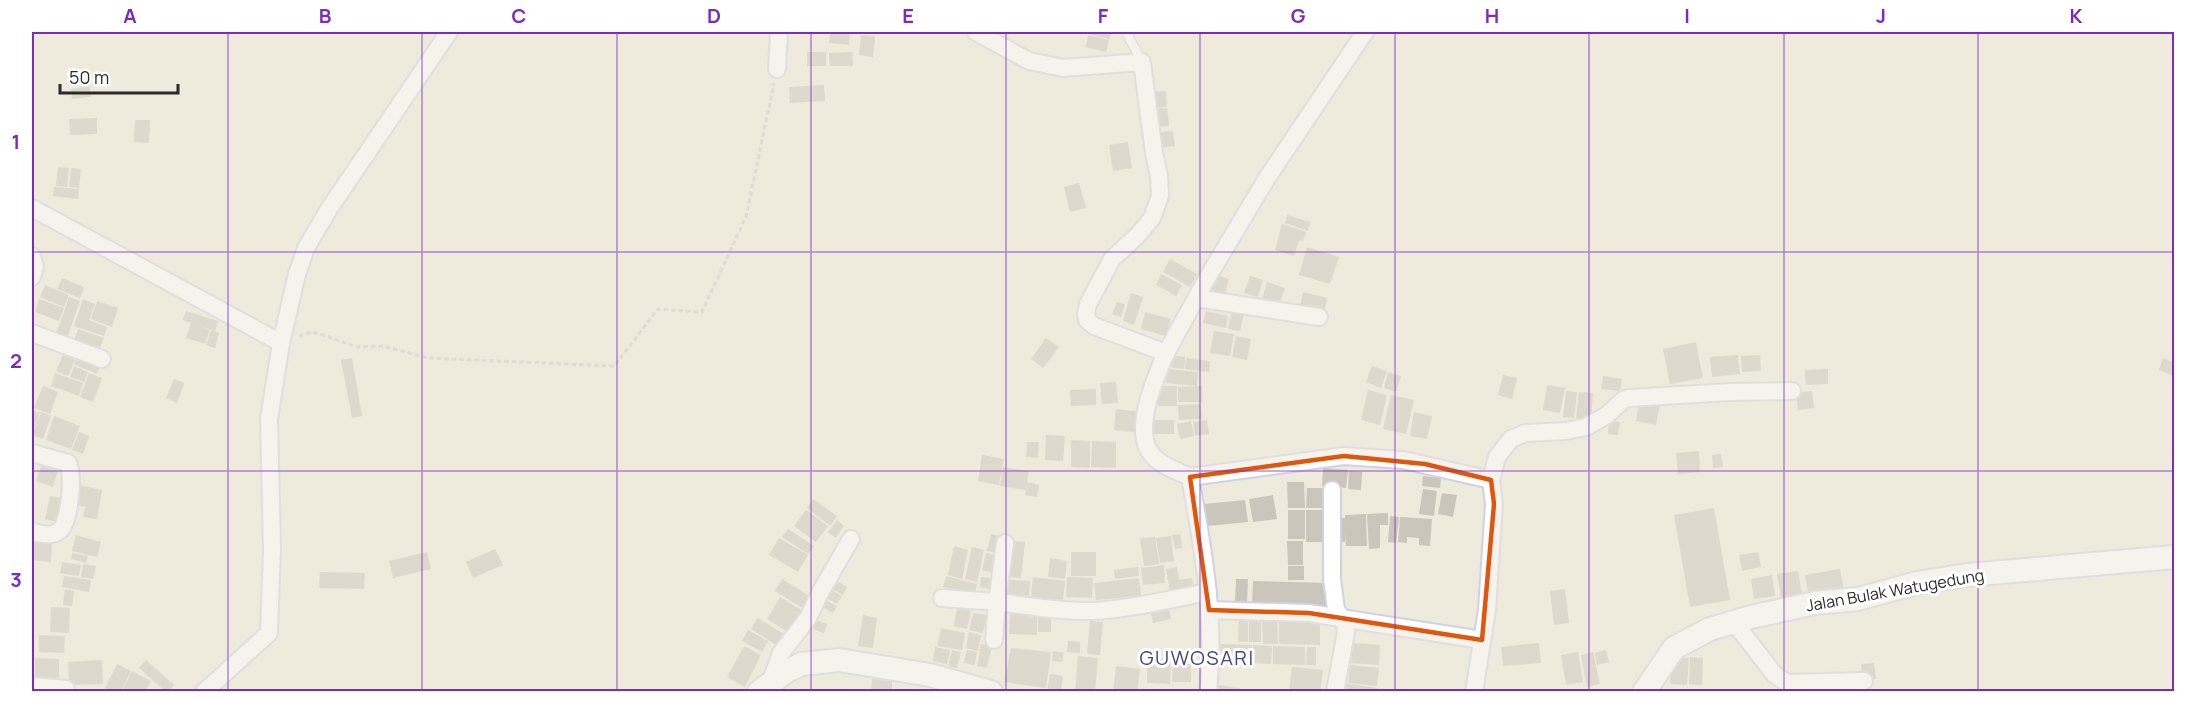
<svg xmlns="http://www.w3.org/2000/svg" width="2206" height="723" viewBox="0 0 2206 723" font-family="Manrope,sans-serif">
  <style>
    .building { fill: #cac6bb }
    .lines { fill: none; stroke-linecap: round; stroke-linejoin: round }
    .lane-casing { stroke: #d1d1e5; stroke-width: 11 }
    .street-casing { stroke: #d1d1e5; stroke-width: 20 }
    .secondary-casing { stroke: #d1d1e5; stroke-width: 26 }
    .path { stroke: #ccc; stroke-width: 3; stroke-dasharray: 4.5 3; stroke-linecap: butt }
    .lane { stroke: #fff; stroke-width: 8 }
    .street { stroke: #fff; stroke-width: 16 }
    .secondary { stroke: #fff; stroke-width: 22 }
    .marked { fill: none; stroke: #df570e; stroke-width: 4.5; stroke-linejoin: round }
    .grid { fill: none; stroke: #7b2cbf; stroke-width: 1.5; stroke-opacity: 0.55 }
    .labels { text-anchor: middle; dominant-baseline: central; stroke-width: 6; stroke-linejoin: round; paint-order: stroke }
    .street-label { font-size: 16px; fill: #2b2b2b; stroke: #fff }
    .quarter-label { font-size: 20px; letter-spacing: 1.5px; fill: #464781; stroke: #fff }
    .neatline { fill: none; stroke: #7b2cbf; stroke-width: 2 }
    .grid-label { font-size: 20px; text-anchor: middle; font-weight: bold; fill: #7b2cbf }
  </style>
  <rect width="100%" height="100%" fill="#eeeadc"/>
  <!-- building -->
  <g class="building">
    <polygon points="830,32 850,32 849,45 829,43"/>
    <polygon points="1089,32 1111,32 1109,39 1088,34"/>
    <polygon points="861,35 875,36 873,57 859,55"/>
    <polygon points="1088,35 1109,40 1106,52 1086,47"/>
    <rect x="807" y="52" width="19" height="14"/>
    <polygon points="852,52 853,66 830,66 829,53"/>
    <polygon points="824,85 825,101 790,103 789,87"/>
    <polygon points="90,86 91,97 72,99 71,89"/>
    <polygon points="1166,91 1167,107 1154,108 1153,92"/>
    <polygon points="1167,108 1169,126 1156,127 1155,109"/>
    <polygon points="97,118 97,134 70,135 69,119"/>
    <polygon points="135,120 150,120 149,143 134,142"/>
    <polygon points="1173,131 1175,146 1157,148 1155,133"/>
    <polygon points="1128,142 1132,168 1113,171 1109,145"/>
    <polygon points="58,167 69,168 67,187 56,186"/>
    <polygon points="71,168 81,169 79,188 69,187"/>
    <polygon points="1079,183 1086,208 1070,212 1064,187"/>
    <polygon points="54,187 79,189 78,199 53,196"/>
    <polygon points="1287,215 1310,222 1308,231 1285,223"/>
    <polygon points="1282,224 1306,232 1303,241 1299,240 1294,256 1275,250"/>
    <polygon points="1307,247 1339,257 1330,284 1299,275"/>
    <polygon points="1170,259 1197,274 1190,287 1163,272"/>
    <polygon points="1211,273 1229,279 1224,296 1206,290"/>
    <polygon points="1161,274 1182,285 1176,296 1156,285"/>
    <polygon points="1250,276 1263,280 1258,297 1244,293"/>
    <polygon points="62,278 84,287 80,298 57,289"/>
    <polygon points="1267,282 1285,288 1279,305 1262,300"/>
    <polygon points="45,285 69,295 64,307 40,297"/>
    <polygon points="1303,292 1327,298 1324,313 1300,307"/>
    <polygon points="1131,293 1143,297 1134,325 1123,321"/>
    <polygon points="69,297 80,301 66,341 55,337"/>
    <polygon points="39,299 64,308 59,321 35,312"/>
    <polygon points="83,299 95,304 89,320 107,327 104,336 74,326"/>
    <polygon points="97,301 118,308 112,327 91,319"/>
    <polygon points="1117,302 1125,304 1121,317 1112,314"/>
    <polygon points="186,311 218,321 215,331 198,325 210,330 205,344 186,338 191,323 183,320"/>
    <polygon points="1206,311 1228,316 1226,328 1203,323"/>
    <polygon points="1232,311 1244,313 1240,331 1228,329"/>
    <polygon points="1145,312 1171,319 1166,336 1141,329"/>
    <polygon points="78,329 104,338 98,353 73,344"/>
    <polygon points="211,330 219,333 215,348 206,345"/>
    <polygon points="1214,331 1234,334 1230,356 1210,353"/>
    <polygon points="1236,336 1251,339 1247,360 1232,357"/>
    <polygon points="1046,338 1059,347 1043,368 1031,359"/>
    <polygon points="1696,342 1703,378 1670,384 1663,349"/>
    <polygon points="79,353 101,363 97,374 74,364"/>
    <polygon points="63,355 75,360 68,376 56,371"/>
    <polygon points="1169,355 1185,357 1184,369 1168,367"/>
    <polygon points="1738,355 1740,374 1712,377 1710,357"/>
    <polygon points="1760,355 1761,371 1742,372 1741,356"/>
    <polygon points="352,358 362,416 352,418 341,360"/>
    <polygon points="1186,358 1210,361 1209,372 1185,369"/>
    <polygon points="2163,358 2174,363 2174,376 2159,370"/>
    <polygon points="74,366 88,372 84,382 70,377"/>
    <polygon points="1372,366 1387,371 1381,388 1366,382"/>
    <polygon points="1167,369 1198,372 1197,386 1166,383"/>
    <polygon points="1828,369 1828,384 1806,385 1805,370"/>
    <polygon points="1388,372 1401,376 1396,392 1384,388"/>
    <polygon points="55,373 83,383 79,396 51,386"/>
    <polygon points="89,373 102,378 93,402 80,397"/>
    <polygon points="1503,375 1517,378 1512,399 1498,395"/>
    <polygon points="1603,376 1622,379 1620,391 1601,389"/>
    <polygon points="174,379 184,383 177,403 166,398"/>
    <polygon points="1116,382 1118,403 1102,404 1100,383"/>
    <polygon points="1547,385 1565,388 1560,413 1543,410"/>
    <polygon points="43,386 58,392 50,414 34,408"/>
    <rect x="1158" y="386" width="19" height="20"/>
    <polygon points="1202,386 1202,402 1178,402 1178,387"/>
    <polygon points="1096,389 1096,405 1071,406 1070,390"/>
    <polygon points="1368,390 1387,395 1380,425 1361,420"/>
    <polygon points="1566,391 1577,392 1574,418 1563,417"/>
    <polygon points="1812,391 1814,408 1798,410 1796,393"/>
    <polygon points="1579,392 1593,393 1591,420 1576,419"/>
    <polygon points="1391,395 1414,400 1406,434 1383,429"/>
    <polygon points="1639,401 1660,405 1656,425 1636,421"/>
    <polygon points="1201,404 1202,419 1179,420 1178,405"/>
    <polygon points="1116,409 1143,412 1142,433 1114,430"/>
    <polygon points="32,410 40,413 32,434"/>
    <polygon points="41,412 51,416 43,439 32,435"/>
    <polygon points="1414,412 1432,416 1427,439 1410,436"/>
    <polygon points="54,416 80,426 71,449 46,440"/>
    <polygon points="1150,420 1174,420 1174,434 1149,434"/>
    <polygon points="1207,420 1209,434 1195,436 1193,422"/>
    <polygon points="1191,421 1194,436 1180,439 1177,424"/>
    <polygon points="1609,421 1620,422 1618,435 1608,434"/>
    <polygon points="79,432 89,436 83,454 72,450"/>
    <polygon points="1046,435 1065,436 1063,461 1045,460"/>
    <polygon points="1071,440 1090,441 1090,468 1071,467"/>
    <polygon points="1092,441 1116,442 1116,468 1091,467"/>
    <polygon points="1027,442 1039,442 1038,458 1026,457"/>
    <polygon points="1699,451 1700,472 1678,474 1676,453"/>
    <polygon points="1721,454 1723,467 1713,468 1712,455"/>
    <polygon points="982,455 1004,459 999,485 978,481"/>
    <polygon points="41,466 58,471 53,487 36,481"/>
    <polygon points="1003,467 1029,471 1027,482 1039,485 1037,497 1025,495 1026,490 1000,486"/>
    <polygon points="1323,468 1348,470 1346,488 1322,486"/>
    <polygon points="1349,471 1362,472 1361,490 1348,489"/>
    <polygon points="1423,476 1441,478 1440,488 1422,486"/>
    <polygon points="1287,482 1304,482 1305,508 1288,508"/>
    <polygon points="74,484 102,490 97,519 83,517 85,507 70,504"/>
    <polygon points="1307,488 1330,488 1330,508 1306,508"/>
    <polygon points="1423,489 1437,491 1434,516 1419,514"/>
    <polygon points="1442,493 1457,495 1453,517 1438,514"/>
    <polygon points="1273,495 1277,519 1253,522 1249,499"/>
    <polygon points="50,496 64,499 60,523 45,519"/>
    <polygon points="813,499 837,516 830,526 807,508"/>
    <polygon points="1245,500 1248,522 1207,526 1204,504"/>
    <polygon points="1714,508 1730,600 1690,607 1674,515"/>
    <polygon points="806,510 828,526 816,542 794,526"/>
    <rect x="1288" y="510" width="17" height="29"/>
    <rect x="1306" y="510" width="22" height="32"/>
    <polygon points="1388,513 1388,525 1380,525 1380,548 1369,549 1367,514"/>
    <polygon points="1366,514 1367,546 1346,546 1345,533 1345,542 1333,542 1333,518 1345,518 1345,515"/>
    <polygon points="1390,516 1399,517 1396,543 1388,542"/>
    <polygon points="1400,517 1432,519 1430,546 1419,545 1419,538 1407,537 1407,543 1398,542"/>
    <polygon points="837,520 844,526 836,538 828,532"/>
    <polygon points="788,529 814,546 808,554 782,537"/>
    <polygon points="991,534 1004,537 1000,554 987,551"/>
    <polygon points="1180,534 1182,548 1175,549 1172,535"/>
    <polygon points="76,535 101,542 97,557 72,551"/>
    <polygon points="1171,536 1174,561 1160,563 1156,538"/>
    <polygon points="1155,537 1159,564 1144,566 1140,538"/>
    <polygon points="779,538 808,555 798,572 769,555"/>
    <polygon points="32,539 52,541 51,562 32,560"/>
    <polygon points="1009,541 1025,542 1021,578 1005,577"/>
    <polygon points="1287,541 1303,541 1303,565 1288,565"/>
    <polygon points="954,546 968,550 962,579 948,575"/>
    <polygon points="972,547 984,550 977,582 965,579"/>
    <polygon points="495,549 503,565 473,578 466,562"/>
    <polygon points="427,552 431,569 393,578 389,561"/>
    <rect x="1071" y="552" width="25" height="24"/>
    <polygon points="1758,552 1761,567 1742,571 1739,555"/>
    <polygon points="72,553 88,556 86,563 71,559"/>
    <polygon points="986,553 999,556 995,574 982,570"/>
    <polygon points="1050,558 1067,561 1065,579 1048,577"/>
    <polygon points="62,562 81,565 79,576 60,573"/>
    <polygon points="83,564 96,566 93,579 81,577"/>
    <polygon points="1164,565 1165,583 1143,585 1141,568"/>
    <rect x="1288" y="566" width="16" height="14"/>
    <polygon points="1138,567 1139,576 1115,579 1114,570"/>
    <polygon points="1177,567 1179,580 1192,578 1194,590 1170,593 1166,569"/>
    <polygon points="1840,569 1844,591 1809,597 1805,575"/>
    <polygon points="1798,571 1802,594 1781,598 1777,574"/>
    <polygon points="320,572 365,573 364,589 319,588"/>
    <polygon points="1772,575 1775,596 1754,599 1751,579"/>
    <polygon points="64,576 91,580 89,592 62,587"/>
    <polygon points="946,576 977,584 975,594 943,587"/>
    <polygon points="981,577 996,579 995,590 980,587"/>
    <polygon points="1033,577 1065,581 1063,600 1031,597"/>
    <polygon points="1067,577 1093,578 1092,598 1066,597"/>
    <polygon points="1139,578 1141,596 1096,600 1094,583"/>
    <polygon points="782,579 811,597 804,609 775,591"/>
    <polygon points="1236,579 1248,579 1247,603 1235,602"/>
    <polygon points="1007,580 1030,581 1029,596 1006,594"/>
    <polygon points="837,581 847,587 843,595 832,589"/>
    <polygon points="1253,581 1332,583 1331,609 1252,606"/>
    <polygon points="65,589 74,591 72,606 63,605"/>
    <polygon points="830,589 842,596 837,604 825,597"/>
    <polygon points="1565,589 1569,623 1554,625 1550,591"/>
    <polygon points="780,597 801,610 788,632 767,619"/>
    <polygon points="823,599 837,606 833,613 820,606"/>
    <polygon points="1168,605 1171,619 1153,623 1150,608"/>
    <polygon points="51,607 70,608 69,633 50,632"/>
    <polygon points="957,608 971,611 967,629 954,626"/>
    <polygon points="1010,610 1037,610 1037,635 1009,634"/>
    <polygon points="973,613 987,615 983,633 969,630"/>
    <rect x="1038" y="613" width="13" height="19"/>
    <polygon points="863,615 877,618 873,648 858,646"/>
    <polygon points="1239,615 1248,615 1248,642 1238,642"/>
    <rect x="1249" y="615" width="12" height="27"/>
    <polygon points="1262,615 1277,615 1278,644 1263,644"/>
    <polygon points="1279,616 1320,616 1320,645 1279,644"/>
    <polygon points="758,618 784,634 776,645 751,629"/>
    <polygon points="816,620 827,624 824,633 813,629"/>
    <polygon points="1090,621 1103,622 1100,655 1087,654"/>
    <polygon points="941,628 965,633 962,650 937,646"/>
    <polygon points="748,630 768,641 762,652 742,641"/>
    <polygon points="969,632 981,635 978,651 966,648"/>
    <polygon points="39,635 65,636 64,653 39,652"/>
    <polygon points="1068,641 1080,642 1080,653 1067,652"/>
    <polygon points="1352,643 1380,645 1379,665 1350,663"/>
    <polygon points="1539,643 1541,663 1503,666 1501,647"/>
    <polygon points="981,644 992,646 987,668 977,666"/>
    <polygon points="1221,644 1252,645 1251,663 1220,662"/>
    <polygon points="1253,645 1272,646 1271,664 1253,663"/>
    <polygon points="744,646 761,655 745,687 727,677"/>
    <polygon points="1273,646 1305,647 1305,665 1273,664"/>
    <polygon points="935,647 950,650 947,664 933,661"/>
    <polygon points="1307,647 1316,647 1316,665 1306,665"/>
    <polygon points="1011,648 1051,652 1046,688 1004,682"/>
    <polygon points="952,650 961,652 957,668 948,666"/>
    <polygon points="967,650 977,652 975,665 964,663"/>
    <polygon points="1606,650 1609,662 1597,665 1595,653"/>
    <polygon points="1053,651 1064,653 1062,662 1052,661"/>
    <polygon points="1578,652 1583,682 1566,685 1561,655"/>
    <polygon points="1593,652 1600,684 1587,687 1581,655"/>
    <polygon points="1078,656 1098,658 1095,692 1075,692"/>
    <polygon points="1173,657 1191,657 1191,682 1172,682"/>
    <polygon points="1671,657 1689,658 1687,685 1670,684"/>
    <polygon points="1690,657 1703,658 1702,685 1689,684"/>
    <polygon points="35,658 59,659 59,678 35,677"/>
    <polygon points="1147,658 1171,659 1170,684 1147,683"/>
    <polygon points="102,660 103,684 69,685 68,662"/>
    <polygon points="146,660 174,685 168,692 166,692 139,668"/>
    <polygon points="1874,663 1876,679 1863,681 1861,664"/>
    <polygon points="117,664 131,671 121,692 103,692"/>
    <polygon points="1350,665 1379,668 1377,686 1348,683"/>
    <polygon points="1116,666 1140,669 1137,692 1113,692"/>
    <polygon points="1292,667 1323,670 1320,692 1289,692"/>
    <polygon points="132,671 151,681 145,692 122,692"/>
    <polygon points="1050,674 1063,676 1061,692 1047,692"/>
    <polygon points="872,679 892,680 892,692 871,692"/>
    <polygon points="1344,683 1378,688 1377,692 1343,692"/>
    <polygon points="1212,684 1240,688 1240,692 1210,692"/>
  </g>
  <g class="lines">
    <!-- lane casing -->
    <g class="lane-casing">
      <polyline id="lane" points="1126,32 1142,62"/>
    </g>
    <!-- street casing -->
    <g class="street-casing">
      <g id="street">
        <polyline points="976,32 1029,61 1063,68 1142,62 1154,153 1159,176 1160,196 1152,218 1137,236 1112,259 1088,304 1086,314 1087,320 1094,326 1166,353 1206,280 1267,178 1365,32"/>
        <polyline points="777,69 779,32"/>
        <polyline points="32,208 281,343"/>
        <polyline points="32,256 35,267 32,277"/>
        <polyline points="1196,298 1319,317"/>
        <polyline points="32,333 102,359"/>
        <path d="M1166,353c-11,25 -35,80 -13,103 10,11 25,15 37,21 13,71 26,143 18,215"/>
        <path d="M32,453l36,10c6,12 2,60 -9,68 -8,6 -19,3 -27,0"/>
        <polyline points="1190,477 1344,456 1403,460 1491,480"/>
        <polyline points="1332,490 1332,579 1336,610 1344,620 1346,632 1335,692"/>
        <path d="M1005,543l-8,59c32,4 65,10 97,9 38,-2 76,-12 114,-19"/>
        <polyline points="942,598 997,602 994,640"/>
        <polyline points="1209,610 1309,613 1482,640"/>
        <polyline points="1733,621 1775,675 1787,683 1864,681"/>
        <polyline points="771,681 781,653 808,618 821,591 851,539"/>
        <polyline points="32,686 66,689"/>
        <polyline points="204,692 269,633 272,549 269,419 281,343 297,274 306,248 329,209 449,32"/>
        <polyline points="1474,692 1487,610 1494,504 1491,480 1497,457 1511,439 1526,433 1566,431 1586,427 1607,415 1623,400 1629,398 1729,392 1792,391"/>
      </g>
    </g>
    <!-- secondary casing -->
    <g class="secondary-casing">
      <g id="secondary">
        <polyline points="759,692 787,671 802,664 839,660 930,675 991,692"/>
        <polyline points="1644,692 1674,648 1710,629 1751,617 1815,603 1858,599 1917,583 1967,575 2174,557"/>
      </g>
    </g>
    <!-- path -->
    <polyline class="path" points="299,336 312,332 327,336 356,347 383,346 428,358 614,366 658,309 702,312 746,217 774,83"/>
    <!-- lane -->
    <use href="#lane" class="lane"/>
    <!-- street -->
    <use href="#street" class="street"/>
    <!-- secondary -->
    <use href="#secondary" class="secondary"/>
  </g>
  <!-- marked area -->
  <path d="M0 0H2206V723H0ZM1344,456l81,8 66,16 3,24 -12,136 -173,-27 -100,-3 -19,-133z" fill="#eeeadc" fill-opacity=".55" fill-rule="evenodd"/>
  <path class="marked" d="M1344,456l81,8 66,16 3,24 -12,136 -173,-27 -100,-3 -19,-133z"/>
  <!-- grid -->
  <path class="grid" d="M228,32v660M422,32v660M617,32v660M811,32v660M1006,32v660M1200,32v660M1395,32v660M1589,32v660M1784,32v660M1978,32v660M32,252h2142M32,471h2142"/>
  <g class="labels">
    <!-- street labels -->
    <g class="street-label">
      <text transform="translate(1895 590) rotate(-10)">Jalan Bulak Watugedung</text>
    </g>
    <!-- quarter labels -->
    <g class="quarter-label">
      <text x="1197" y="657">GUWOSARI</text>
    </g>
  </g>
  <!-- border -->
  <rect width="2206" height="723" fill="none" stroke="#ffffff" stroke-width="66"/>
  <!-- scale -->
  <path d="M60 84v9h118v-9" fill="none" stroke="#2b2b2b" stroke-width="3"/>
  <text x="69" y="84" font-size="18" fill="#2b2b2b" stroke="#ffffff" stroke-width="4.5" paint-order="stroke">50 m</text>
  <rect x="33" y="33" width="2140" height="657" class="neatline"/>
  <g class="grid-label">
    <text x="130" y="23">A</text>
    <text x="325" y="23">B</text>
    <text x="519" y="23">C</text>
    <text x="714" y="23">D</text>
    <text x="908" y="23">E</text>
    <text x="1103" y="23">F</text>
    <text x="1298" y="23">G</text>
    <text x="1492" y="23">H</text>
    <text x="1687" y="23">I</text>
    <text x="1881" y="23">J</text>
    <text x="2076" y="23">K</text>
    <text x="16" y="149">1</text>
    <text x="16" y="368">2</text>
    <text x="16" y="587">3</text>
  </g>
</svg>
